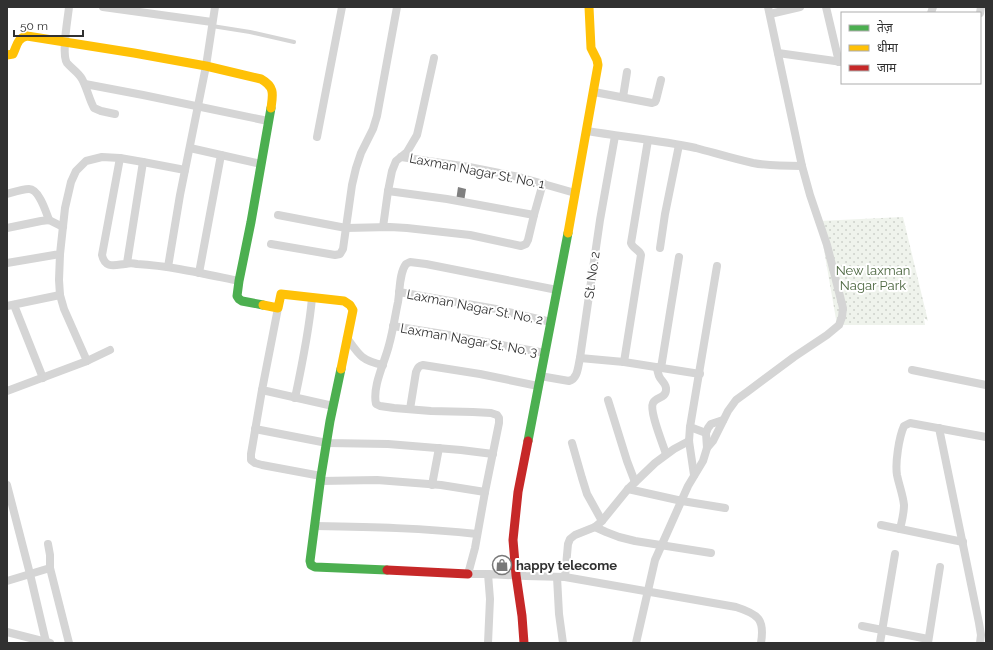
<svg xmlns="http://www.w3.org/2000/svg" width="993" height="650" viewBox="0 0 993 650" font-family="Raleway,'Noto Sans Devanagari',sans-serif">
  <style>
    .park { fill: url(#park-dots) }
    .building { fill: #808080 }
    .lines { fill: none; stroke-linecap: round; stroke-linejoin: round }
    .lane { stroke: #d5d5d5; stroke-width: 4 }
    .street { stroke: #d5d5d5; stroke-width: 8 }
    .fast { stroke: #4caf50; stroke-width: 9 }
    .slow { stroke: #ffc107; stroke-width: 9 }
    .jam { stroke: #c62828; stroke-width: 9 }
    .labels { text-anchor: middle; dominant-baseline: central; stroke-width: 4; stroke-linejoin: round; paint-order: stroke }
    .street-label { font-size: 13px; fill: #313131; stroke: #fff }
    .park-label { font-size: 13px; fill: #4e6842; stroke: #fff }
    .poi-label { font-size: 13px; font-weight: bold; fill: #313131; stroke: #fff; text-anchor: start }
  </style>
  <defs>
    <pattern id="park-dots" width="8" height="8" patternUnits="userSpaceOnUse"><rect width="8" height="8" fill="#eff3ec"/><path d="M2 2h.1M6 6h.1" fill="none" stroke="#cdd1cb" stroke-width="1.8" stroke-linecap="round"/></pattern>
  </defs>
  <rect width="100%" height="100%" fill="#fff"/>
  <!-- park -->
  <polygon class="park" points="903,217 928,321 924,318 925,325 837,325 819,221"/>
  <!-- building -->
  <g class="building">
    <polygon points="458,187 466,189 464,202 456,201"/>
    <polygon points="498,561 507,562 506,570 498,568"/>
  </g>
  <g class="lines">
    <!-- lane -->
    <polyline class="lane" points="212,26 250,32 294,42"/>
    <!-- street -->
    <g class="street">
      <path d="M69,7c-1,11 -8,47 -2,56 5,6 11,9 15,16 5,9 7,20 12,29l7,3 14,3"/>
      <polyline points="103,7 212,22"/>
      <polyline points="826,7 839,62"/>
      <polyline points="931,13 933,7"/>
      <polyline points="980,13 981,7"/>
      <polyline points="770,14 800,7"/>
      <polyline points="778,53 842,62"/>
      <polyline points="434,58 420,122 417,135 407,152 396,161 392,171 388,191 447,199 534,215 543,183"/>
      <polyline points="85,84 143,95 268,121"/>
      <polyline points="594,92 652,103 655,102 656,100 661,80"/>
      <polyline points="623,97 627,72"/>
      <path d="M587,131c36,6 73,9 109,17 19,5 38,11 57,15 16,3 32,3 49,3l-34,-159"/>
      <polyline points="317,137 342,7"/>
      <polyline points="190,148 261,164"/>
      <polyline points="401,157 469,167 519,177 575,193"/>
      <path d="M120,158l-18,97c3,14 13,10 23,9 4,-1 8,-1 12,0 35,2 68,10 102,17"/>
      <path d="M7,194c7,-2 15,-5 22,-5 10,0 17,23 20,31"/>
      <polyline points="278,215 346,228 390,227 407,228 470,235 521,246 526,244 528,240 534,215"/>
      <polyline points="383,227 388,191"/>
      <polyline points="7,228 41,221 49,220 63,227"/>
      <polyline points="271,244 335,255 340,254 343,249 352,185 356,168 361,153 373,129 377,116 397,7"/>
      <polyline points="660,248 665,214 679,145"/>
      <polyline points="60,254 59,280 60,295 64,309 87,361"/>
      <polyline points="7,263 60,254 65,208 71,182 76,171 86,161 102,157 120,158 143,162 185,170"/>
      <polyline points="127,263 143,162"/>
      <polyline points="168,267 180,195 206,66 215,7"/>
      <polyline points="199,273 221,155"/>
      <polyline points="399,292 496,309 551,322"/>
      <polyline points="14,305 43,378"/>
      <polyline points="7,306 60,295"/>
      <polyline points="278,308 262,390 333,406"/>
      <polyline points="393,326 443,334 545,353"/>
      <path d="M347,338c12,17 15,23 36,27"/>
      <polyline points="580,358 624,362 700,374"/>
      <path d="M624,362l17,-107c-2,-6 -8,-6 -10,-12l17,-103"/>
      <path d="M657,367c0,3 1,6 2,9 2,5 8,8 7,14 0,8 -10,7 -13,13 -4,8 10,41 13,51"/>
      <polyline points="661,368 679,257"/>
      <polyline points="912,370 986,385"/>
      <path d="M540,376l29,5c9,-2 9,-15 11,-23l20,-138 15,-84"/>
      <polyline points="262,390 251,454 251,460 255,463 262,465 321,476"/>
      <polyline points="7,391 87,361 110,350"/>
      <path d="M295,398c7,-33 14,-66 17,-100"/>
      <polyline points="608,400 627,461 635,482"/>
      <path d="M410,409l6,-37c2,-4 2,-6 7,-7l57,9 58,12"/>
      <polyline points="690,427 706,433"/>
      <polyline points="939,428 979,623 981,635 980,643"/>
      <polyline points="255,429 327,443 388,444 461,450 493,454"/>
      <polyline points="572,443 582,478 587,494 602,521"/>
      <polyline points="707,448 713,441 728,411 736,400 747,392 794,357 827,335 839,325 842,317 843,308 827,245 810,195 802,166"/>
      <polyline points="694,475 689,441 690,427 717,266"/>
      <polyline points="321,481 377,480 441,485 485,492"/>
      <polyline points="7,485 30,574 46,642"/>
      <polyline points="432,485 439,448"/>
      <polyline points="628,489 682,501 725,508"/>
      <polyline points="881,525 963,542"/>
      <path d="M315,526c55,1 109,2 162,8"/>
      <polyline points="595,527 606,532 619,537 635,541 711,553"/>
      <path d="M900,529c2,-8 4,-16 4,-24 -1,-10 -5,-20 -7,-30 -2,-12 2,-38 7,-49l6,-3 76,14"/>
      <polyline points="48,544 50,555 50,568 69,643"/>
      <path d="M488,574h-20l7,-26 10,-56 14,-69v-5l-2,-3 -6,-2 -18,-1 -42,-1 -37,-3 -14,-2 -4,-2c-4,-18 9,-42 13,-59 4,-14 6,-29 9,-43 2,-11 1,-29 8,-38l4,-2 16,2 131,26"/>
      <polyline points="557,577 559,614 563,643"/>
      <polyline points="565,577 568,544 570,539 575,535 595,527 602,521 628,489 655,463 674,449 689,441"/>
      <polyline points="7,581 50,568"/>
      <polyline points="862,626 928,639"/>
      <polyline points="7,632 50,643"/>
      <path d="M488,643l2,-44 -2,-25 38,2 39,1 171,30c22,7 29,12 25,36"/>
      <polyline points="636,643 655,560 688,486 703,461 707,448 706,433 708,428 711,424 723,420"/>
      <polyline points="880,643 895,554"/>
      <polyline points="928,643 940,567"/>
    </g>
    <!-- fast -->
    <g class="fast">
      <polyline points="263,305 242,301 239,299 237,296 239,281 251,222 271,108"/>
      <polyline points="341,369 330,421 321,476 310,561 311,565 315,567 387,570"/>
      <polyline points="528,441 568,233"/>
    </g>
    <!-- slow -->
    <g class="slow">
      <path d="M7,55l6,-1c4,-8 4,-16 14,-18l107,17 72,13 55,13c14,8 12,15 10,29"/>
      <polyline points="568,233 598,65 597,60 591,48 589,7"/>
      <polyline points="263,305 278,308 281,294 344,301 350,305 353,310 341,369"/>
    </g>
    <!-- jam -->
    <g class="jam">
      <polyline points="387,570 468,574"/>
      <polyline points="524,643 522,616 516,575 513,540 518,492 528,441"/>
    </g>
  </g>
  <!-- icons -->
  <defs>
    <g id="shop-ring" transform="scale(1)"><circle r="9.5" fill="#fff" stroke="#797979" stroke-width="1.5"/><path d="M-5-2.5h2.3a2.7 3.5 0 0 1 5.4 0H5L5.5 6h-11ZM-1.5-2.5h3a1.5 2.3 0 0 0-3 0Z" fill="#797979"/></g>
  </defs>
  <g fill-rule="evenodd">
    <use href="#shop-ring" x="502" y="565"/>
  </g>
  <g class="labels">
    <!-- street labels -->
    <g class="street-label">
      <text transform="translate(477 171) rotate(11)">Laxman Nagar St. No. 1</text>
      <text transform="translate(592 275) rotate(-82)">St. No. 2</text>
      <text transform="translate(475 307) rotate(11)">Laxman Nagar St. No. 2</text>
      <text transform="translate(469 340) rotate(10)">Laxman Nagar St. No. 3</text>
    </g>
    <!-- park labels -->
    <g class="park-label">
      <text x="873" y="270">New laxman<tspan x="873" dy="15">Nagar Park</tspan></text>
    </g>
    <!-- poi labels -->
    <g class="poi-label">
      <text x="516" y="565">happy telecome</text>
    </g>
  </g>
  <!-- border -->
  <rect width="993" height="650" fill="none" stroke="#313131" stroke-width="16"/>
  <!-- legend -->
  <rect x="841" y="12" width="140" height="72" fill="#ffffff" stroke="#adadad"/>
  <rect x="849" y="25" width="20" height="6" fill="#4caf50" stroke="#adadad"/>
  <text x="877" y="32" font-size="12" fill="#313131">तेज़</text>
  <rect x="849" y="45" width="20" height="6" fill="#ffc107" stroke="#adadad"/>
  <text x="877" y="52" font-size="12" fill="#313131">धीमा</text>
  <rect x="849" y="65" width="20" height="6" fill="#c62828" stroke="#adadad"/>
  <text x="877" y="72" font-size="12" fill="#313131">जाम</text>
  <!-- scale -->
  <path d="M14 30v6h69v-6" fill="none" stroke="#313131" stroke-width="2"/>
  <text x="20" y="30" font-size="12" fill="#313131" stroke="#ffffff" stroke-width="3" paint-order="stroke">50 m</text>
</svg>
